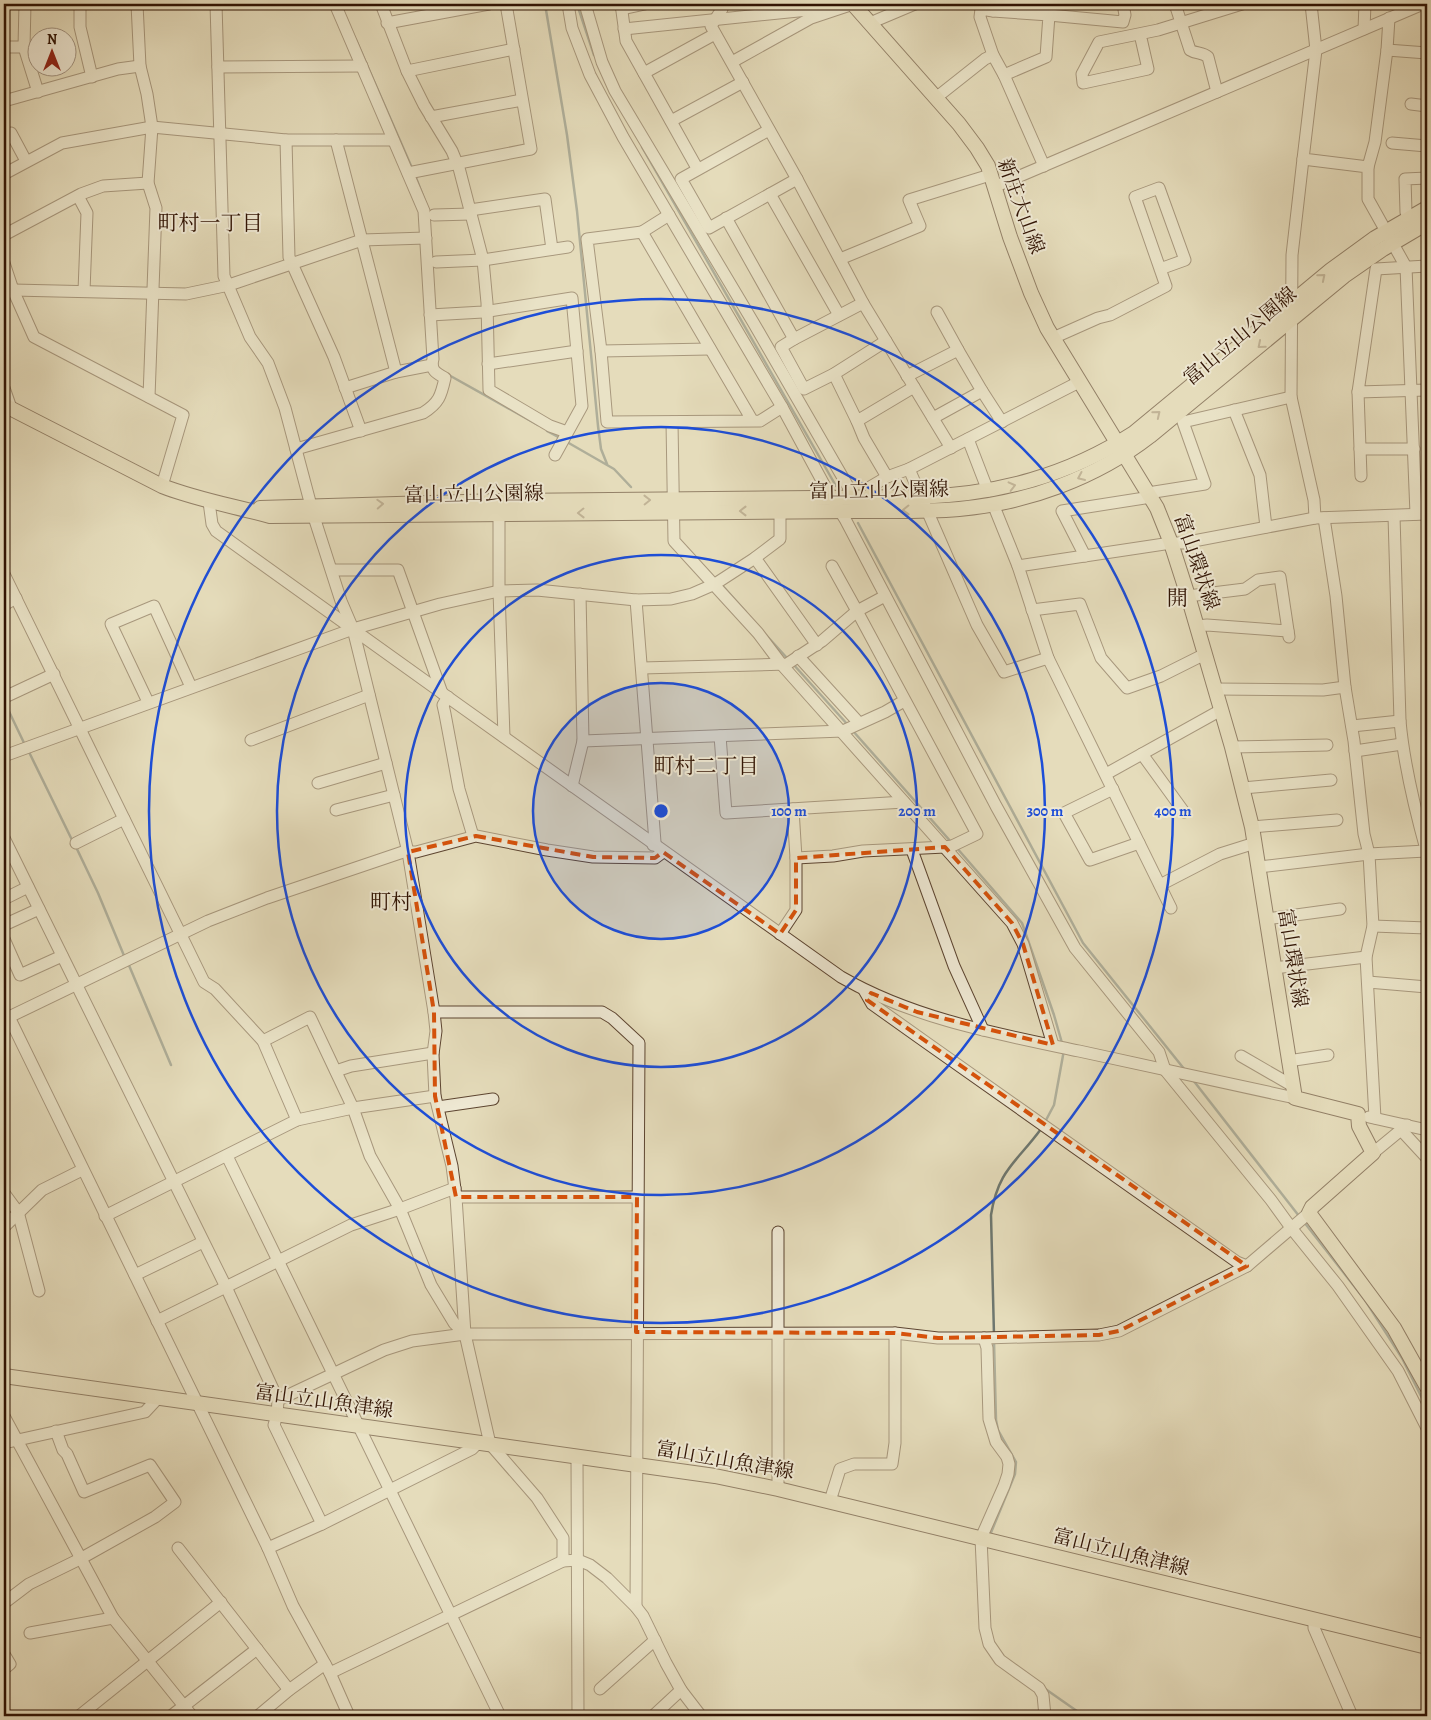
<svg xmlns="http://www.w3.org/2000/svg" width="1431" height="1720" viewBox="0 0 1431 1720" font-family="Alegreya,'Noto Serif JP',serif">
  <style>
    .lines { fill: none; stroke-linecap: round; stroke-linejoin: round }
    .stream { stroke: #6e776f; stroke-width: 2.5 }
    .minor-casing { stroke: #5d4531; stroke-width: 13 }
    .major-casing { stroke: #301303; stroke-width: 16 }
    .minor { stroke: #eee8d3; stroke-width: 11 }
    .major { stroke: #e5dcbb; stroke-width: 14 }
    .oneway { stroke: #948268 }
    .marked { fill: none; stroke: #d6520b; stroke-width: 4; stroke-dasharray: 10 6; stroke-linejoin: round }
    .ring { fill: none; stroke: #1d4ed8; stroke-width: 2.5 }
    .labels { text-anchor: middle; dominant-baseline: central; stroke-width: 4; stroke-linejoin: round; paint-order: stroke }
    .street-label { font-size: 20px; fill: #301303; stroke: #eee8d3 }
    .neighbourhood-label { font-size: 21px; fill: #301303; stroke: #eee8d3 }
    .centre { fill: #1d4ed8; stroke: #eee8d3; stroke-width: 2.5 }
    .ring-label { font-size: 15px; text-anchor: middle; font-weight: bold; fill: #1d4ed8; stroke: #eee8d3; stroke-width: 4; stroke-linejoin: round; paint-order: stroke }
  </style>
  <rect width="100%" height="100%" fill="#e5dcbb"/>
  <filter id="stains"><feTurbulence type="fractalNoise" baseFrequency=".004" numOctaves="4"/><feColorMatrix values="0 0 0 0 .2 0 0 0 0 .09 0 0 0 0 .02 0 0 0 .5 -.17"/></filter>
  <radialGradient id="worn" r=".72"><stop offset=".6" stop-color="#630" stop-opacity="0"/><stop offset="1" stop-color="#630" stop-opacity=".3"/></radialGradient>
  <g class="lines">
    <!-- stream -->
    <g class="stream">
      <polyline points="545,4 567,135 577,211 598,426 601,449 607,464"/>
      <polyline points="577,4 594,55"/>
      <polyline points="356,40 412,168"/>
      <polyline points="642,147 836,486"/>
      <polyline points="415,175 429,212"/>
      <polyline points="447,374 538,425"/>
      <polyline points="547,431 560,438"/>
      <polyline points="567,442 614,469 631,487"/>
      <polyline points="858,523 1083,943 1185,1070"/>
      <polyline points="721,584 746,612"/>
      <polyline points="766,635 787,658"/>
      <polyline points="793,664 848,725"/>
      <polyline points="4,701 25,745"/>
      <polyline points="853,731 952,843"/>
      <polyline points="28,750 73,842"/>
      <polyline points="76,847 98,893 125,958"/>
      <polyline points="956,847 1022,923 1054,1015 1062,1043"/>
      <polyline points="128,963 171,1065"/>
      <polyline points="1193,1080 1299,1216"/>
      <polyline points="1045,1122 1054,1105 1064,1050"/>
      <polyline points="1304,1222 1365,1300 1402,1358 1427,1408"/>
      <path d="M994,1335l-3,-120c7,-45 25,-52 50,-86"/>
      <polyline points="990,1535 1015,1474 1016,1462 998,1430 996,1420 994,1341"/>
      <polyline points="1044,1688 1084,1716"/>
    </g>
    <!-- minor casing -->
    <g class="minor-casing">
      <g id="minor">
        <polyline points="25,4 24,47 38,92"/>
        <polyline points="80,4 80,27 92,77"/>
        <polyline points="137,4 140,66 147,94 152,127 148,183 156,208 149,397"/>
        <polyline points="216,4 224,276 250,337 268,363 285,408 314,517 341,601 353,629 408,852 434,1012 436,1031 433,1054 435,1096 452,1166 456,1197 465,1334 490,1444 537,1498 563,1538 563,1561"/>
        <polyline points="381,4 407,71 424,105 452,151 459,168 483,260 487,303 489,390 550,426 567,432"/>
        <polyline points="568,4 572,28 590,75 623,137 782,407 827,490 845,519 996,806 1075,948 1159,1052 1165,1070 1271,1200 1292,1229 1338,1286 1398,1371 1427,1428"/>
        <polyline points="585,4 602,62 615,91 753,322 850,490"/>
        <polyline points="621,4 626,41 697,168"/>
        <polyline points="720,4 722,9 711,26 797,179 863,303 951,448"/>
        <path d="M1175,4l15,46c6,4 12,2 18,7l9,35"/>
        <polyline points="1311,4 1316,50 1303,159 1368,167 1368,199 1406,267 1416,514"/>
        <polyline points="622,9 645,4"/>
        <polyline points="993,11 1049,15 1046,57 1004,75 993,55"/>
        <polyline points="1049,15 1123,22 1125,15 1123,4"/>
        <polyline points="1389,18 1387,50 1427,53"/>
        <polyline points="387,23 489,4"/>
        <polyline points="870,23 915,4"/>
        <polyline points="624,29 818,9 820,14"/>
        <polyline points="1364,29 1365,4"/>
        <polyline points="1140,34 1148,69 1083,83 1082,74 1099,42 1158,30 1242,4"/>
        <polyline points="4,47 24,47"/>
        <polyline points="732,62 811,18 853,4"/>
        <polyline points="218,67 362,66"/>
        <polyline points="407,71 514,49"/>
        <polyline points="644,73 715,34"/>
        <polyline points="1004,75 1044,166"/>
        <polyline points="937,97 985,59 993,55 980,17 981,9 993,11 994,4"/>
        <polyline points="4,101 118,69 140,66"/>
        <polyline points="1411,104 1427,106"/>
        <polyline points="431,117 522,100"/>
        <polyline points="671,121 743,82"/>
        <polyline points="769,130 681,179 709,228 797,179"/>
        <polyline points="11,133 26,161"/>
        <polyline points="286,140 289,257 334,357 361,431"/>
        <polyline points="336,140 396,372"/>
        <polyline points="1392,143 1427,146"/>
        <polyline points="1303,159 1292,255 1291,397 1314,500 1315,518"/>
        <polyline points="1368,167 1375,142 1387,50"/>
        <polyline points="408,173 531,149 506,4"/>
        <polyline points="4,174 62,143 152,127 286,140 393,140"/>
        <polyline points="994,187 1423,4"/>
        <polyline points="770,194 839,315"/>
        <polyline points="78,196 87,213 84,291"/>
        <polyline points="470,210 545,199 552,249"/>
        <polyline points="434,215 471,214"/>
        <polyline points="726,218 794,339 863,303"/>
        <polyline points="1408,218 1406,212 1405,179 1427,178"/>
        <polyline points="642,232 669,215"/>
        <polyline points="4,235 81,194 103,186 148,183"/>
        <polyline points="840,259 920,226 909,200 990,175"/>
        <polyline points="436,262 483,260 568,247"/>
        <polyline points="4,263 13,290 34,337 183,415 162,486"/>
        <polyline points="1427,266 1376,269 1358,392 1427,390"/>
        <polyline points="13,290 186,294 229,285 362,240 426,238"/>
        <polyline points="937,312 958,350"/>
        <polyline points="430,315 483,312 572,298 582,406 555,455"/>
        <polyline points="1053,338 1098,318 1110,315 1166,286 1135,197 1159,188 1185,260 1160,269"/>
        <polyline points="794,339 781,347 804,389 834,374 886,341"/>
        <polyline points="601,351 710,349"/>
        <polyline points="488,364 577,351"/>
        <polyline points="834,374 857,421 914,387"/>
        <polyline points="907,376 958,350 982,391 933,418"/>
        <polyline points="4,388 11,408"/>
        <polyline points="345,388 396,372 432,365"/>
        <polyline points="982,391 1002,422"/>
        <polyline points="1358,392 1361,476"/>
        <polyline points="1234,410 1260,475 1266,527"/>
        <polyline points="752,420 642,232 587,239 601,351 607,422 760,421 782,407"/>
        <polyline points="857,421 864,438 887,477 909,469"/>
        <polyline points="672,422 674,541 758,633 782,665 1012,923 1023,944 1053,1045"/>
        <polyline points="968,439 988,491"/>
        <path d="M296,449l127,-36c16,-10 18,-17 22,-35 -9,-5 -15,-8 -12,-19l-9,-148 -89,-207"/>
        <polyline points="1360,449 1414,449"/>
        <polyline points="870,487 887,477"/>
        <polyline points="1148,493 1205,484 1183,422 1291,397"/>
        <path d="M209,502l3,22 4,7c208,149 416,299 625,446 73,42 157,57 238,74 72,15 144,32 216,47"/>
        <polyline points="993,504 1018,566 1048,658 1171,908"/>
        <polyline points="499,506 499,591 504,737"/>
        <path d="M1394,516l6,205c4,45 15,89 27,132"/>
        <polyline points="1324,518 1336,596 1345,687 1354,741 1364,834 1369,854 1373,926 1366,957 1375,1118"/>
        <polyline points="1085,556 1062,511 1151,497"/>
        <polyline points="755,558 817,645"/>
        <polyline points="832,566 857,611 885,596"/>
        <polyline points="1018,566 1171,543 1183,543 1315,518 1427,514"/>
        <polyline points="332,570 398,570 442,693"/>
        <polyline points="4,574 204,982 215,989 263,1041 297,1120"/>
        <polyline points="1188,596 1245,589 1258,580 1280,577 1289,637"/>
        <polyline points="636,600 655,842 653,845"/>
        <polyline points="4,605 16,598"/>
        <polyline points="1032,610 1080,604 1101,658 1127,688 1161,676 1205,654"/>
        <polyline points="1197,626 1207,625 1288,631"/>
        <polyline points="798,656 859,723"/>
        <polyline points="1048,658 1004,672 977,625 909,469 1079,382"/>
        <polyline points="642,668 787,664 822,641 857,611 977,834 952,846 945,847 863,851 833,856 796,858"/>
        <polyline points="1215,689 1323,690 1345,687"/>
        <polyline points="7,696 54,674"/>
        <polyline points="448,697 443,705 445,714 459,789 473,836"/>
        <polyline points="148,702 111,624 154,606 191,687"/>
        <polyline points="1352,726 1400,721"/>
        <polyline points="720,736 726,813 904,802"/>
        <polyline points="251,740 369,695"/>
        <polyline points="583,741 843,731 885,712 904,701"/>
        <polyline points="1232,747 1327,745"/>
        <polyline points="1355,751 1402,744"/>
        <polyline points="1142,754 1184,812"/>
        <polyline points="4,756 353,629 440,604 499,591 537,590 636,600 671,599 692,594 715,584 755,558 780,539 780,504"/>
        <polyline points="1106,774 1221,710"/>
        <polyline points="318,783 386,763"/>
        <polyline points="572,786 583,741 580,594"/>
        <polyline points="1243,788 1331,780"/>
        <polyline points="1113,789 1064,813 1090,860 1139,843"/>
        <polyline points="336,810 394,795"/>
        <polyline points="1252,827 1337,820"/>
        <polyline points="4,838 226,1287 278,1400 277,1415 274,1425 322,1524"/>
        <polyline points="76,843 124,819"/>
        <polyline points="912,850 954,966 983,1030"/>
        <polyline points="1259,867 1369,854 1426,851"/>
        <polyline points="1160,885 1220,854 1255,843"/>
        <polyline points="4,899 28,887"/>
        <polyline points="1266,919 1340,909"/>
        <polyline points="4,925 39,909"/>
        <polyline points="1373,926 1427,928"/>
        <polyline points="780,934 796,910 796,858 793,809"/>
        <polyline points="4,939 20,975 62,956"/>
        <polyline points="1274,968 1366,957"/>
        <polyline points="1368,982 1427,987"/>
        <polyline points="864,990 872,1004 924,1041 1237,1262 1247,1266"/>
        <polyline points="434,1012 602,1012 612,1018 639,1043 636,1607"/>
        <polyline points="4,1017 9,1017 208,921 267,898 403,852 416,852 476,836 547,850 593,857 655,858 663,852"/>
        <polyline points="9,1017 268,1548 293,1606 330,1673 349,1716"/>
        <polyline points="263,1041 310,1017 353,1108 370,1156 400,1209 431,1285 454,1323 465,1334"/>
        <polyline points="1241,1056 1293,1086"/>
        <polyline points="1288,1061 1328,1055"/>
        <polyline points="336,1071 351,1066 433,1053"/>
        <polyline points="438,1107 493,1099"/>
        <polyline points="1369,1117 1427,1130"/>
        <polyline points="1402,1131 1427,1158"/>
        <polyline points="1373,1153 1407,1125"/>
        <path d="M227,1156c92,186 182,373 273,560"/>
        <polyline points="4,1193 18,1212 39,1291"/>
        <polyline points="456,1197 637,1197"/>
        <polyline points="105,1216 297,1120 353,1108 435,1096"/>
        <polyline points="4,1227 42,1190 82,1170"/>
        <polyline points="778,1232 778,1489"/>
        <polyline points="135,1275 203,1242"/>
        <polyline points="157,1321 351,1225 400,1209 455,1188"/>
        <polyline points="984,1338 987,1348 989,1419 996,1442 1007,1457 1009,1464 1008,1474 1004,1486 981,1538 985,1628 989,1644 1000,1660 1039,1688 1043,1695 1045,1716"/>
        <polyline points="278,1400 384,1350 412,1341 465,1334 895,1333 938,1338 984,1338 1099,1335 1119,1331 1247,1266 1309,1213"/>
        <polyline points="4,1416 113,1618 192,1716"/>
        <polyline points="4,1443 145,1412 158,1398"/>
        <polyline points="577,1457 578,1716"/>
        <polyline points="830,1501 840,1469 854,1464 892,1464 895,1443 895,1333"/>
        <polyline points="178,1548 289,1690"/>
        <polyline points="268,1548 322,1524 472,1449 478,1443"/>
        <polyline points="4,1603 29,1584 80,1559 155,1517 175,1502 150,1465 84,1492 67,1454 63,1450 56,1431"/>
        <polyline points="1314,1619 1314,1628 1352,1716"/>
        <polyline points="30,1633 113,1618"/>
        <polyline points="4,1654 10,1664 4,1669"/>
        <polyline points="330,1673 563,1561 578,1560 590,1565 607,1578 636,1607 643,1616 666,1663 681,1690 701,1716"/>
        <polyline points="600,1689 655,1640"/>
        <polyline points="79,1716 221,1602"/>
        <polyline points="171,1716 257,1649"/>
        <polyline points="258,1716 289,1690 325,1664"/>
        <polyline points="653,1716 681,1690"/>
      </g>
    </g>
    <!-- major casing -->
    <g class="major-casing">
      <g id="major">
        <polyline points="853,4 959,124 977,148 988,166 1010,237 1031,293 1047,328 1157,508 1171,543 1188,596 1232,747 1252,827 1295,1098 1358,1114 1359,1126 1373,1153 1312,1207 1309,1213 1394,1328 1427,1387"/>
        <path d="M4,405l158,81c36,14 72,20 108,30l586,-5c34,0 69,1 103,-2 68,-6 137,-31 191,-73l194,-160 39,-27 44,-26"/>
        <path d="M260,508l239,-7 421,-4c79,-3 147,-21 214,-64l197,-163 44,-32 52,-30"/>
        <polyline points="4,1376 715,1476 778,1489 1427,1647"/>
      </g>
    </g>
    <!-- minor -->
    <use href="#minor" class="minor"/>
    <!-- major -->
    <use href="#major" class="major"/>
  </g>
  <!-- one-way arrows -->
  <defs><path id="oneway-chevron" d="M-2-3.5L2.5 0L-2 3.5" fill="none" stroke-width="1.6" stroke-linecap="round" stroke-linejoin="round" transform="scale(1.25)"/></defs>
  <g class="oneway">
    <use href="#oneway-chevron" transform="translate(1322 277) rotate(-40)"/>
    <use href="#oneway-chevron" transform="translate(1261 345) rotate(140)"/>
    <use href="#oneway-chevron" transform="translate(1157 414) rotate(-39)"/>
    <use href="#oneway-chevron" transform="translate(1081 477) rotate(156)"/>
    <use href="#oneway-chevron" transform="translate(1012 486) rotate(-14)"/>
    <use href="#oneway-chevron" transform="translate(647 500) rotate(-1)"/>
    <use href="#oneway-chevron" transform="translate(380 504) rotate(-3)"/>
    <use href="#oneway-chevron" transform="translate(906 510) rotate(179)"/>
    <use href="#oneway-chevron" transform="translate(743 511) rotate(180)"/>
    <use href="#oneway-chevron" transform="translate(581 513) rotate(179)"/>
  </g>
  <!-- marked area -->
  <path d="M0 0H1431V1720H0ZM476,836l117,21 62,1 8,-6 117,82 16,-24v-52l149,-11 67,76 11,21 30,101 -136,-33 -46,-19 -4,7 380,266 -128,65 -20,4 -161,3 -43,-5 -259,-1 1,-135h-181l-21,-101 -1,-84 -26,-160z" fill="#e5dcbb" fill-opacity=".55" fill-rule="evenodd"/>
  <path class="marked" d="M476,836l117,21 62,1 8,-6 117,82 16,-24v-52l149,-11 67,76 11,21 30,101 -136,-33 -46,-19 -4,7 380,266 -128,65 -20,4 -161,3 -43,-5 -259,-1 1,-135h-181l-21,-101 -1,-84 -26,-160z"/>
  <!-- distance rings -->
  <circle cx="661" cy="811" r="128" fill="#1d4ed8" fill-opacity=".12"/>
  <g class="ring">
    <circle cx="661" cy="811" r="128"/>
    <circle cx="661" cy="811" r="256"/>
    <circle cx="661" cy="811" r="384"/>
    <circle cx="661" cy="811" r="512"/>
  </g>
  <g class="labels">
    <!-- street labels -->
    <g class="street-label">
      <text transform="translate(1021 206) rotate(70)">新庄大山線</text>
      <text transform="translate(1240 336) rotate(-40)">富山立山公園線</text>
      <text transform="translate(879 490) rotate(-1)">富山立山公園線</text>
      <text transform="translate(474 494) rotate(-1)">富山立山公園線</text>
      <text transform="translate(1197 562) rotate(71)">富山環状線</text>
      <text transform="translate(1293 958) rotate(81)">富山環状線</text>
      <text transform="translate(324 1401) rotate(8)">富山立山魚津線</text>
      <text transform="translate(725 1460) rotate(10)">富山立山魚津線</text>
      <text transform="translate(1121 1552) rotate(14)">富山立山魚津線</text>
    </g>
    <!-- neighbourhood labels -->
    <g class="neighbourhood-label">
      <text x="210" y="223">町村一丁目</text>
      <text x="1177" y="598">開</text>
      <text x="706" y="766">町村二丁目</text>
      <text x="391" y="902">町村</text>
    </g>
  </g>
  <circle cx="661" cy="811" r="8" class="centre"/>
  <g class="ring-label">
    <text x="789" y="816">100 m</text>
    <text x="917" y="816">200 m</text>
    <text x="1045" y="816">300 m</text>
    <text x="1173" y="816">400 m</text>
  </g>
  <!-- margin -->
  <rect width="1431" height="1720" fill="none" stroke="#e5dcbb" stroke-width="20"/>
  <rect x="5" y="5" width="1421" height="1710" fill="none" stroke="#301303" stroke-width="2.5"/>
  <rect x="10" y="10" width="1411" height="1700" fill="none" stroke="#301303"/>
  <!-- north arrow -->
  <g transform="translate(52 52)"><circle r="24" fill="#eee8d3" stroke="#a29380"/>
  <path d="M0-4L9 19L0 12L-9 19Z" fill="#8f2418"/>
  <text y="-8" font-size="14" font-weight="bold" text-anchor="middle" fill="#301303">N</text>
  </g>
  <rect width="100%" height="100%" filter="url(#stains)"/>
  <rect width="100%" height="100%" fill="url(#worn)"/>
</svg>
